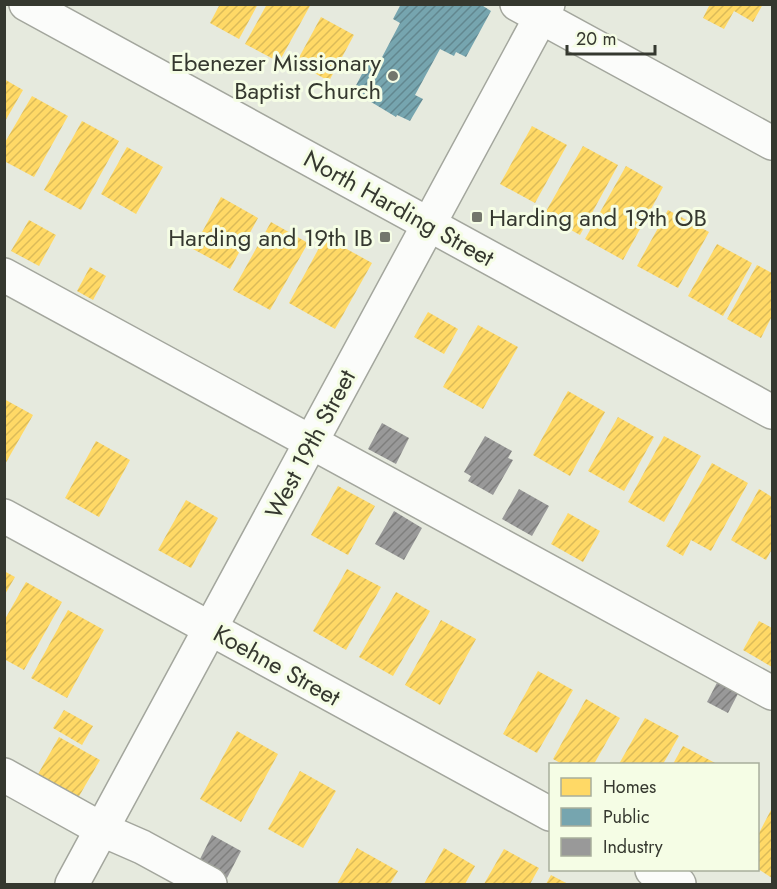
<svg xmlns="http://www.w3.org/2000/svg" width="777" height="889" viewBox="0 0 777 889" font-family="Jost,sans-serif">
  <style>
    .homes { fill: url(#homes-hatch) }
    .public { fill: url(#public-hatch) }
    .industry { fill: url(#industry-hatch) }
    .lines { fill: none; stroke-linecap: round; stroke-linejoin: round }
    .minor-casing { stroke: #a3a69d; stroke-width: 36 }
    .minor { stroke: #fbfcfa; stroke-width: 33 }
    .poi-dot { fill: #73766c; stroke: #f5fde5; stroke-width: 2 }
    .labels { text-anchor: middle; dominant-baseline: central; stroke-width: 6; stroke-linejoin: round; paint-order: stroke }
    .poi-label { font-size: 24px; fill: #35382f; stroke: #f5fde5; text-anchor: end }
    .street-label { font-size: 24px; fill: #35382f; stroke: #f5fde5 }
  </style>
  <defs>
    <pattern id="homes-hatch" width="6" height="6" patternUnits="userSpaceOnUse" patternTransform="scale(1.5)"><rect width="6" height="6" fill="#ffd966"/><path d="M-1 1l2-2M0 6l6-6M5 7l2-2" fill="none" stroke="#dbbb59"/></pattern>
    <pattern id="public-hatch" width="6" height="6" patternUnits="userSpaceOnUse" patternTransform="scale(1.5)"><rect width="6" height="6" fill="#76a5af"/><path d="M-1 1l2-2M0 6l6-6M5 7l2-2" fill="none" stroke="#62878f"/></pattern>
    <pattern id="industry-hatch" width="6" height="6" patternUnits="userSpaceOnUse" patternTransform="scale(1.5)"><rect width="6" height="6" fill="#999"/><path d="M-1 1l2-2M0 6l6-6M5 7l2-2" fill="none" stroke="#7e7e7d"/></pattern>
  </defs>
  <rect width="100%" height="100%" fill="#e6eade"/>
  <!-- homes -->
  <g class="homes">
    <polygon points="220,4 258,4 239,39 210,23"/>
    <polygon points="267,4 311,4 279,62 245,44"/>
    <polygon points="710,4 763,4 753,22 734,11 724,29 703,18"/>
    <polygon points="321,17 354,35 329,81 296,63"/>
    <polygon points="4,79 23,90 4,123"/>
    <polygon points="32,96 68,116 34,177 4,161 4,144"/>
    <polygon points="82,121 119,141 81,210 44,190"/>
    <polygon points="532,126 567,145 535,203 500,184"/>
    <polygon points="583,146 618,165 580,235 544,215"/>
    <polygon points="127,147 163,167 136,214 101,194"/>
    <polygon points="626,166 663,187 623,260 585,239"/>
    <polygon points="221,197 258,218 230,269 193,249"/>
    <polygon points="668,210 709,232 678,288 637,266"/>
    <polygon points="29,220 56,235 39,266 11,251"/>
    <polygon points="271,222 308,243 270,310 233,290"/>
    <polygon points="325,237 372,263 335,329 289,303"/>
    <polygon points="717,244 752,263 723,316 688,296"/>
    <polygon points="757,265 772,273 772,316 761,338 727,319"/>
    <polygon points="90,267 106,276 93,300 77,291"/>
    <polygon points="428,312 458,329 444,354 414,337"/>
    <polygon points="478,325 518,347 483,409 443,387"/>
    <polygon points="568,391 605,412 570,476 533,455"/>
    <polygon points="4,399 33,415 4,466"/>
    <polygon points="618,417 654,437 624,491 588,471"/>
    <polygon points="664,436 701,456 664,522 628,502"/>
    <polygon points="96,441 130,460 99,517 65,498"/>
    <polygon points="712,463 748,483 711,551 691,540 683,556 666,546"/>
    <polygon points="338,486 375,506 348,555 311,535"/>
    <polygon points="759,489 772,497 772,549 766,560 731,540"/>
    <polygon points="186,500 218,518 191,568 158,550"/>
    <polygon points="568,513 600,531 583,562 551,544"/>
    <polygon points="347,569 381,587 346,650 313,631"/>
    <polygon points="4,571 15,577 4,596"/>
    <polygon points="26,582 62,602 24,670 4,659 4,621"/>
    <polygon points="396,592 430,611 393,676 359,657"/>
    <polygon points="68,610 104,630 67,698 31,678"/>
    <polygon points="441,620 476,639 440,705 405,685"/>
    <polygon points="759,621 772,628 772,667 743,650"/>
    <polygon points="538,671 573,690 537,753 503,734"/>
    <polygon points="586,699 620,718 594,764 562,764 553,759"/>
    <polygon points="64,710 93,726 82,745 53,728"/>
    <polygon points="645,718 679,736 663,764 619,764"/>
    <polygon points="237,731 278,754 241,822 200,799"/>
    <polygon points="59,737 100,760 78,798 37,776"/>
    <polygon points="683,746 717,764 673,764"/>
    <polygon points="300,771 336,791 303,848 268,829"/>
    <polygon points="772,808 772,878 758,869 758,835"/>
    <polygon points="357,848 398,871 390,884 337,884"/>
    <polygon points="444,848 475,866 465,884 424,884"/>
    <polygon points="504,849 539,868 530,884 484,884"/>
    <polygon points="551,875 568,884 546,884"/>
  </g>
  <!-- public -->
  <polygon class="public" points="401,4 480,4 491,11 466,57 456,52 454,56 440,49 415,95 423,99 410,121 397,115 396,117 353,91 371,57 380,61 400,23 393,19"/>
  <!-- industry -->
  <g class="industry">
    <polygon points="382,423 409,438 396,464 368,449"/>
    <polygon points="485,436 512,451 508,458 513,460 493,495 468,481 471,476 464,472"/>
    <polygon points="519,489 549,506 532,536 502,519"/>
    <polygon points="394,511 422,528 404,560 375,544"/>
    <polygon points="721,675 742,686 728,713 707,702"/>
    <polygon points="212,835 241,851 227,878 198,863"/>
  </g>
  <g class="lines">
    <!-- minor casing -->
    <g class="minor-casing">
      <g id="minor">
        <polyline points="26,4 772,412"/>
        <polyline points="517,4 772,143"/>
        <polyline points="4,275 772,693"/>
        <polyline points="4,516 550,814"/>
        <polyline points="4,775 103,830 142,847 210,884"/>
        <polyline points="652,870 679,884"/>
        <polyline points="72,884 548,4"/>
      </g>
    </g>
    <!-- minor -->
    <use href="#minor" class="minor"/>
  </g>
  <!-- markers -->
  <g class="poi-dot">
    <circle cx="393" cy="76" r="6"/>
    <rect x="471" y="211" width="12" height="12" rx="3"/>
    <rect x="379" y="231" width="12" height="12" rx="3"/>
  </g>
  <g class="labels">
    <!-- poi labels -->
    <g class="poi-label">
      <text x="381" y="62">Ebenezer Missionary<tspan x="381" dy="28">Baptist Church</tspan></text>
      <text x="489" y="217" text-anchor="start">Harding and 19th OB</text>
      <text x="373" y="237">Harding and 19th IB</text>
    </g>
    <!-- street labels -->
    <g class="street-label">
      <text transform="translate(399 208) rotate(29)">North Harding Street</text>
      <text transform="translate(310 444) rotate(-62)">West 19th Street</text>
      <text transform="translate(277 665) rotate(29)">Koehne Street</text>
    </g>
  </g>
  <!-- border -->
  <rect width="777" height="889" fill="none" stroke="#35382f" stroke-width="12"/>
  <!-- legend -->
  <rect x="549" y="763" width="210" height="108" fill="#f5fde5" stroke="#a8ae9c" stroke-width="1.5"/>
  <rect x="561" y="778" width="30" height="18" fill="#ffd966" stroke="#a8ae9c" stroke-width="1.5"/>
  <text x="603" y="793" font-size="18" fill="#35382f">Homes</text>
  <rect x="561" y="808" width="30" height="18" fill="#76a5af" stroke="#a8ae9c" stroke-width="1.5"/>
  <text x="603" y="823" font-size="18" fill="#35382f">Public</text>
  <rect x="561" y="838" width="30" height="18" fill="#999999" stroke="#a8ae9c" stroke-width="1.5"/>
  <text x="603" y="853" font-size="18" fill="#35382f">Industry</text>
  <!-- scale -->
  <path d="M567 45v9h88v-9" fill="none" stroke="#35382f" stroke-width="3"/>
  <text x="576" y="45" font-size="18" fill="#35382f" stroke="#f5fde5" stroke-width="4.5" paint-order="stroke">20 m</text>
</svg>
